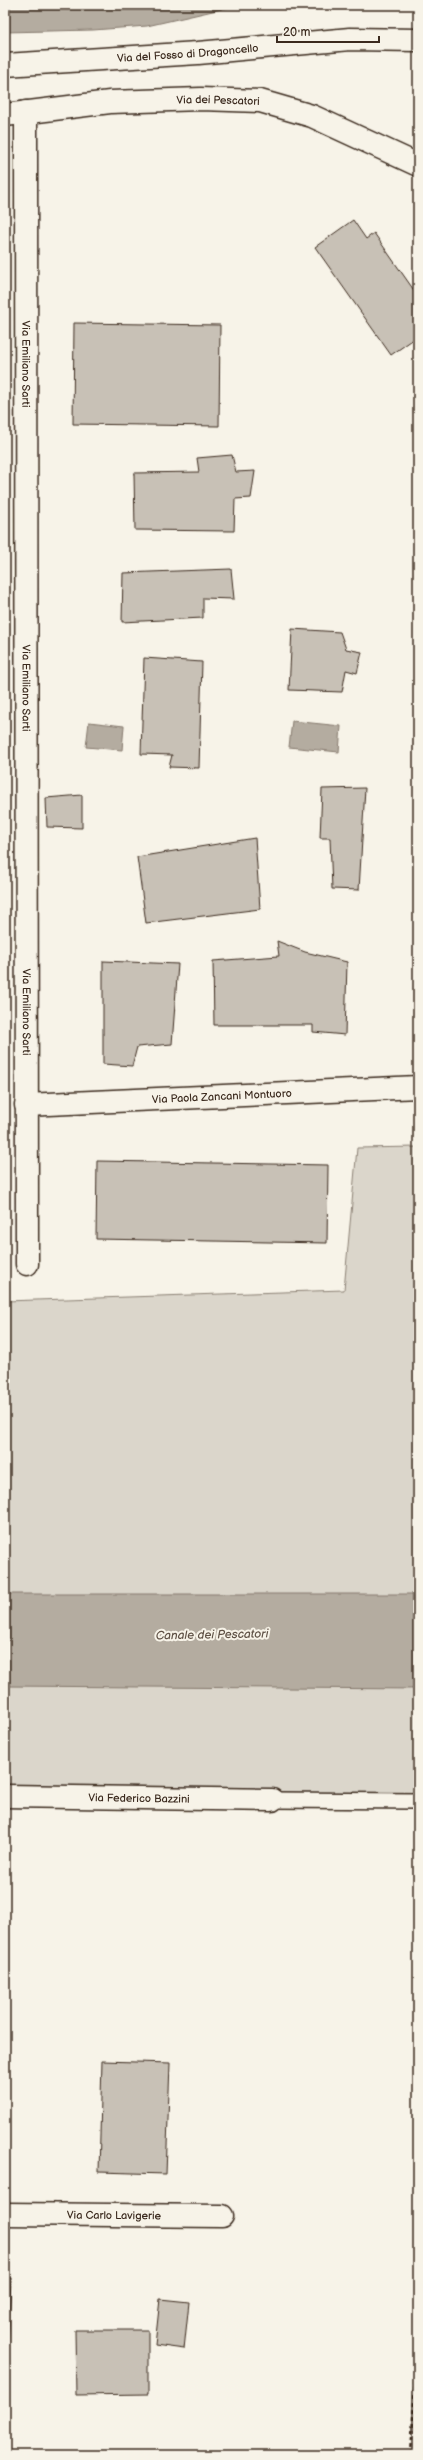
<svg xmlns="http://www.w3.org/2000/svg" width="423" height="2460" viewBox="0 0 423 2460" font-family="'Balsamiq Sans',sans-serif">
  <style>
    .green { fill: #dbd6cb; stroke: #8b8074 }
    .water { fill: #b4aca0; stroke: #84786c }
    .building { fill: #c8c1b6; stroke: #3b2a1e }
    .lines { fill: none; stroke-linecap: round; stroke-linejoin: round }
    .service-casing { stroke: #3b2a1e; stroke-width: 18 }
    .minor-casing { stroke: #3b2a1e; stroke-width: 25 }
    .tertiary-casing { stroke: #3b2a1e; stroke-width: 25 }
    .path { stroke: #3b2a1e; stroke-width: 2.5; stroke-dasharray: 4 3; stroke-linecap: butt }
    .service { stroke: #f7f3e8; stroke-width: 15 }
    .minor { stroke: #f7f3e8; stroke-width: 22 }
    .tertiary { stroke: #f7f3e8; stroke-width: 22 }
    .labels { text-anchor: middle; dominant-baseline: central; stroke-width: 4; stroke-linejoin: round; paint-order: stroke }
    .street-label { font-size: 11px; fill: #3b2a1e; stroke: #f7f3e8 }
    .water-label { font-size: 12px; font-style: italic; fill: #5f5145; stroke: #f7f3e8 }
  </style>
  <rect width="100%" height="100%" fill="#f7f3e8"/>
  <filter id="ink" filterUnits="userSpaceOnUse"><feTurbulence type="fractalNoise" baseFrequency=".025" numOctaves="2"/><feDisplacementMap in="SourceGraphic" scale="8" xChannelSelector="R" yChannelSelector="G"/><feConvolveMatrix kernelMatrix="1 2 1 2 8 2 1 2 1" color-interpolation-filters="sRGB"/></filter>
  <g filter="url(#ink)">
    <!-- green -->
    <polygon class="green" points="418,1147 418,1802 5,1796 5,1301 344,1290 357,1148"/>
    <!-- water -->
    <g class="water">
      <polygon points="5,5 239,5 147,26 93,30 5,32"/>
      <polygon points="292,721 341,726 339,752 289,747"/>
      <polygon points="89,722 124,726 122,750 86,747"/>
      <polygon points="5,1594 418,1594 418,1689 5,1686"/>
    </g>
    <!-- building -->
    <g class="building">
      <polygon points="353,220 366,239 374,233 418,296 418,336 391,355 315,247"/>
      <polygon points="74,323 220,325 219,426 73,424"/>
      <polygon points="232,455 236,472 255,471 251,498 235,499 234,531 135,530 134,473 199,472 197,458"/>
      <polygon points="231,569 234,599 203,598 203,618 122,622 123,573"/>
      <polygon points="292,629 340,632 346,649 362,652 357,673 346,670 342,692 289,690"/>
      <polygon points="144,658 202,662 199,768 169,767 172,755 141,754"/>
      <polygon points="365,788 359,890 332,889 330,838 320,838 322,789"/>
      <polygon points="82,795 82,828 47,827 46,798"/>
      <polygon points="255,838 260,909 146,923 137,857"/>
      <polygon points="277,941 305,952 347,962 345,1035 313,1032 313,1025 214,1025 213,961 279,956"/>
      <polygon points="103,961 178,964 172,1044 137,1047 132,1066 103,1064"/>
      <polygon points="97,1161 328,1165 327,1243 96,1239"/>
      <polygon points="102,2061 170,2063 166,2174 99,2172"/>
      <polygon points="5,2278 11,2278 8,2350 5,2350"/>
      <polygon points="160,2299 189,2302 184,2349 155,2345"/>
      <polygon points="75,2330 148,2330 148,2394 76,2395"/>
    </g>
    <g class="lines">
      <!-- service casing -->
      <g class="service-casing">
        <polyline id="service" points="272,1800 418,1801"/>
      </g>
      <!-- minor casing -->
      <g class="minor-casing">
        <g id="minor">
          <path id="s1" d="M26,112l1,1152"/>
          <path id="s2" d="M26,1105l392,-18"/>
          <path id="s3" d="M5,1796l267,4"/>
          <path id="s4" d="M5,2214l217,2"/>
        </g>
      </g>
      <!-- tertiary casing -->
      <g class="tertiary-casing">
        <g id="tertiary">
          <path id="s5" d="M5,65l193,-12 152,-14 68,1"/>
          <path id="s6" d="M5,115l105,-13 91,-3 59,2 52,15 106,49"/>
        </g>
      </g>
      <!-- path -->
      <polyline class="path" points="411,2455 418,2330"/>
      <!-- service -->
      <use href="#service" class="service"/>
      <!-- minor -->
      <use href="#minor" class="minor"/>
      <!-- tertiary -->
      <use href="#tertiary" class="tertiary"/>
    </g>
  </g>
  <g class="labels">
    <!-- street labels -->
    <g class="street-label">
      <text stroke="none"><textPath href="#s5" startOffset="183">Via del Fosso di Dragoncello</textPath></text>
      <text stroke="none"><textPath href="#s6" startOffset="214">Via dei Pescatori</textPath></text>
      <text stroke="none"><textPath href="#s1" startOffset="252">Via Emiliano Sarti</textPath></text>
      <text stroke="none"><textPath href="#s1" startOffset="576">Via Emiliano Sarti</textPath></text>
      <text stroke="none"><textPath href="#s1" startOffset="900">Via Emiliano Sarti</textPath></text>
      <text stroke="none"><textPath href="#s2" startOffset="196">Via Paola Zancani Montuoro</textPath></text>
      <text stroke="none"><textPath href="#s3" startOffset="134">Via Federico Bazzini</textPath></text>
      <text stroke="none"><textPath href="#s4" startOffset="109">Via Carlo Lavigerie</textPath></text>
    </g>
    <!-- water labels -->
    <g class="water-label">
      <text transform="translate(212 1635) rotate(-1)">Canale dei Pescatori</text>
    </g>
  </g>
  <!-- margin -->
  <rect width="423" height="2460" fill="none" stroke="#f7f3e8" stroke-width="20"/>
  <rect x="10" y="10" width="403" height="2440" fill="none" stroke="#3b2a1e" stroke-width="1.5" filter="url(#ink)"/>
  <!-- scale -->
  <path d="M277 36v6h102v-6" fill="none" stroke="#3b2a1e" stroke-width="2"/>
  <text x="283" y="36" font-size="12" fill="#3b2a1e" stroke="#f7f3e8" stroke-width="3" paint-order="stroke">20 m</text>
</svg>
